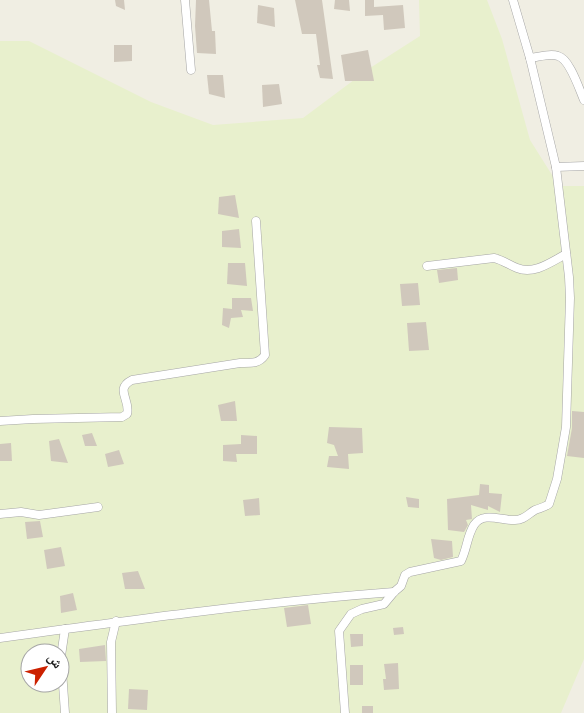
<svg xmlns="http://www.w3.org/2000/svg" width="584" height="713" viewBox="0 0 584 713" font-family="'Sofia Sans Condensed','Noto Naskh Arabic',sans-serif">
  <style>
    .farmland { fill: #e8f0cd; fill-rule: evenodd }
    .building { fill: #d0c8bc }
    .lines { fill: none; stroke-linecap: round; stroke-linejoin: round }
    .street-casing { stroke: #a5a5a5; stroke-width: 9 }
    .street { stroke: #fff; stroke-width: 8 }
  </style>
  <rect width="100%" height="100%" fill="#f0eee3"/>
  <!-- farmland -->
  <path class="farmland" d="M419,0h68l15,39 28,101 29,46h25v473l-23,54h-561v-672h29l122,61 62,23 90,-7 67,-50 50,-32zM30,653h30v30h-30z"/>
  <!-- building -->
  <g class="building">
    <polygon points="115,0 124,0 125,10 116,6"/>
    <polygon points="196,0 209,0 212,31 215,31 216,54 197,53 195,26"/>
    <polygon points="295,0 322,0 333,79 320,78 317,65 320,65 316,34 302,34"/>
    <polygon points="335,0 349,0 350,11 334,9"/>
    <polygon points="365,0 374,0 374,7 403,5 405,28 384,30 383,15 365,16"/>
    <polygon points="258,5 274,8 275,27 257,23"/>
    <polygon points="114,45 132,45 132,61 114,62"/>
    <polygon points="368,50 374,81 345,81 341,55"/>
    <polygon points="207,75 223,75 225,98 209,94"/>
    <polygon points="279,84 282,104 263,107 262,85"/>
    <polygon points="235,195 239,218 218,214 219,197"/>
    <polygon points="239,229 241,248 222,247 222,231"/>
    <polygon points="228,263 245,263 247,286 227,284"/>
    <polygon points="457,268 458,280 439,283 437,270"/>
    <polygon points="418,283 420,305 402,306 400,284"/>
    <polygon points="232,298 251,298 253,311 241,310 243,317 231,318 229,328 222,325 223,308 232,309"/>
    <polygon points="426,322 429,350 409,351 407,323"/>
    <polygon points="235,401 237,421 221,421 218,405"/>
    <polygon points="572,411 584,412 584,458 567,456 572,428"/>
    <polygon points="329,427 362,428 363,453 348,454 349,469 327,467 329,456 338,456 334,445 327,443"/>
    <polygon points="92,433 97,446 85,446 82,435"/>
    <polygon points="241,435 257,436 257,454 236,454 237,462 223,461 223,445 241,444"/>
    <polygon points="59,439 68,463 51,461 49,441"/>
    <polygon points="11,443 12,461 0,461 0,444"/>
    <polygon points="119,450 124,464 108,467 105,454"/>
    <polygon points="480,484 489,485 489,493 502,494 500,512 488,506 488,510 471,505 472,519 466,520 468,525 464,532 448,530 447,499 479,495"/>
    <polygon points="406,497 419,499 419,508 408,507"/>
    <polygon points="259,498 260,515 245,516 243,500"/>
    <polygon points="40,521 43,537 27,539 25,522"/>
    <polygon points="431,539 452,541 453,557 441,560 434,558"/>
    <polygon points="61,547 65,566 47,569 44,550"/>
    <polygon points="138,571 145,589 125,589 122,573"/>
    <polygon points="73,593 77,610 61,613 60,596"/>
    <polygon points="308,605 311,624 287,627 284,608"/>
    <polygon points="403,627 404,634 394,635 393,628"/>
    <polygon points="350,634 363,634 363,646 351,647"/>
    <polygon points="105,645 106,661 80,662 79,649"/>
    <polygon points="398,663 399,689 384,690 383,679 386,679 384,664"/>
    <rect x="350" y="665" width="13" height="20"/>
    <polygon points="129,689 148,690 147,710 128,709"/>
    <rect x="362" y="706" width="11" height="7"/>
  </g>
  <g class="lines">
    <!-- street casing -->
    <g class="street-casing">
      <g id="street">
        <polyline points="185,0 191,70"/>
        <path d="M530,58c9,-1 20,-5 28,-2 12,3 21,33 26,44"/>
        <polyline points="556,167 584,166"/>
        <path d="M427,266l67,-8c9,2 15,7 23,10 17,7 34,-6 49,-14"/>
        <path d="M0,421l33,-2 89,-2 5,-3c4,-14 -13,-25 5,-34l108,-17c11,0 19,1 25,-8l-9,-134"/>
        <polyline points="0,514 21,512 39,515 98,507"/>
        <polyline points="65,629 61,656 65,713"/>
        <path d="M0,638c131,-18 262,-36 394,-46"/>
        <polyline points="112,713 111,642 116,621"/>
        <path d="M345,713l-6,-82 12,-17 11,-5 22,-5 10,-12 7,-6 4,-11 5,-3 51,-11c6,-12 6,-25 13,-36 9,-14 28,-4 41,-5 9,0 13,-6 20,-10 5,-2 10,-3 14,-6l8,-25 9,-52 4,-129 -1,-21 -13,-110 -26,-109 -17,-58"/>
      </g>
    </g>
    <!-- street -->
    <use href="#street" class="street"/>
  </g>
  <!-- north arrow -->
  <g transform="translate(45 668) rotate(55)"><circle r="24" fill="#ffffff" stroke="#a5a5a5"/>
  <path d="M0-4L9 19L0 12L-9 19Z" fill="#cc2100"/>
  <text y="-8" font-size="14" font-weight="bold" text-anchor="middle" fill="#1e1e1e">ش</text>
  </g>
</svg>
